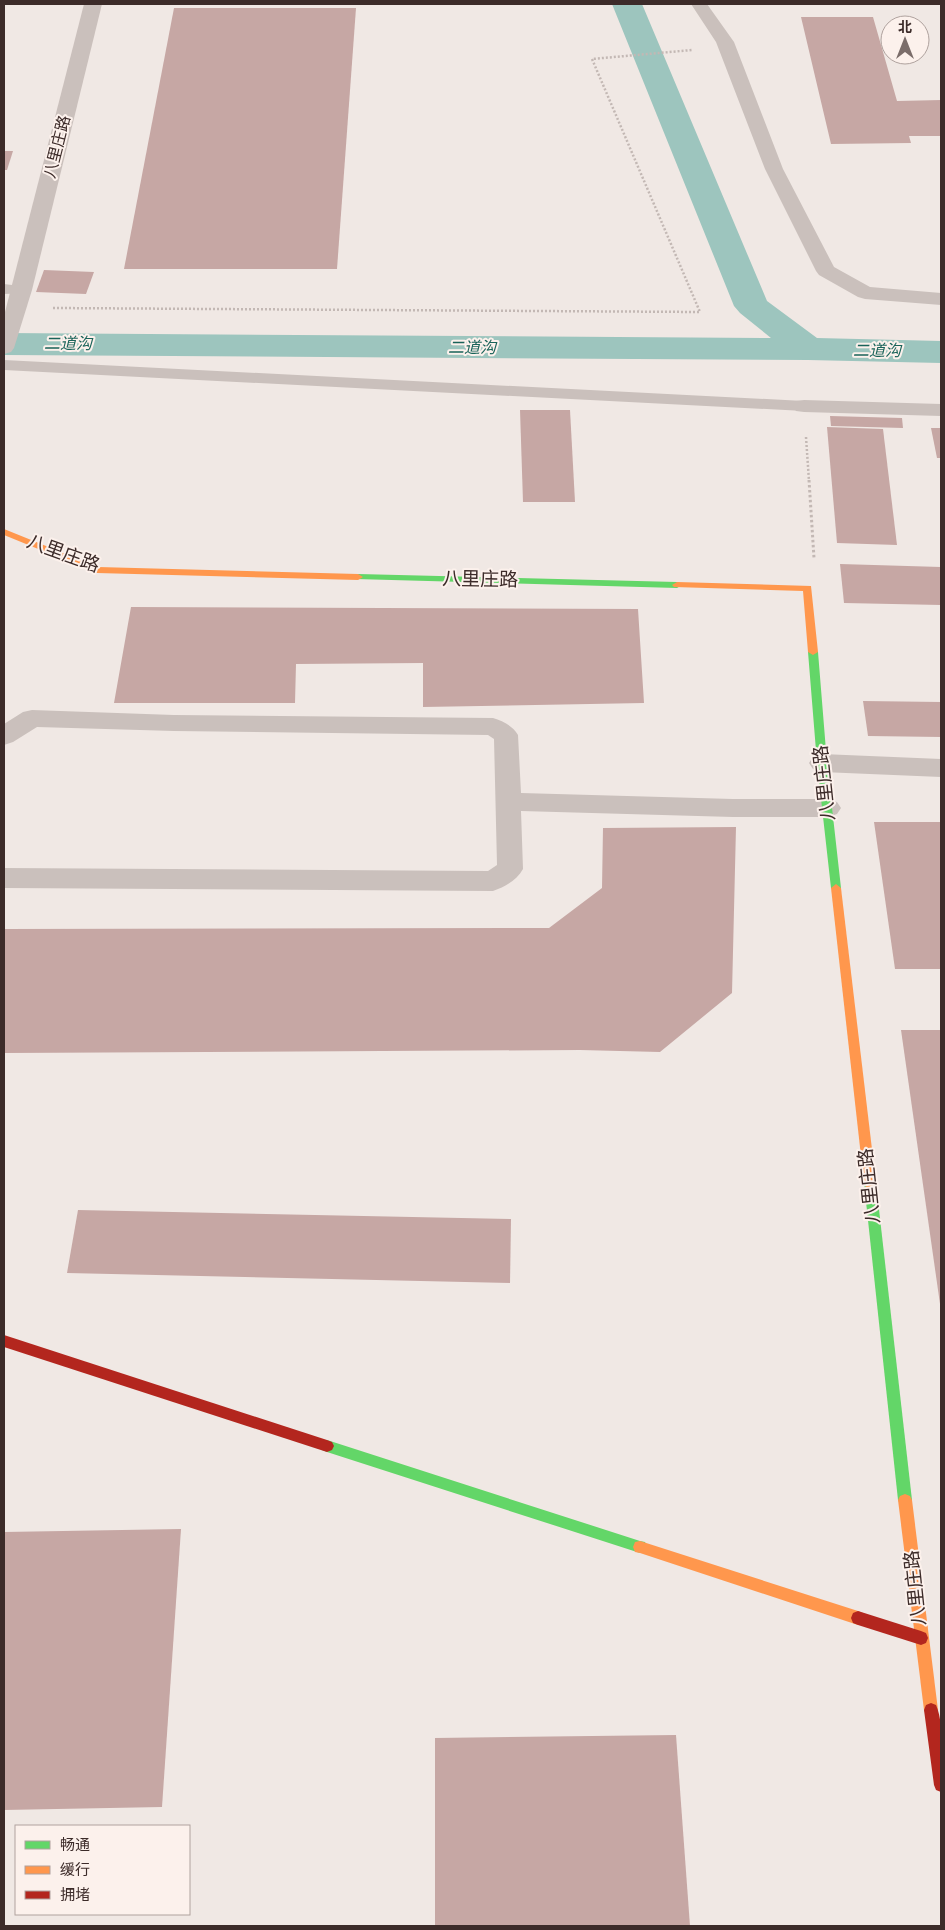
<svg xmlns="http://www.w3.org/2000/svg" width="945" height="1930" viewBox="0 0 945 1930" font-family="'Sofia Sans Condensed','Noto Sans SC',sans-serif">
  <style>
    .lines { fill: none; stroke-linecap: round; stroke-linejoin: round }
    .canal { fill: #9dc5be; fill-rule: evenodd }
    .building { fill: #c6a7a4 }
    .path-far1 { stroke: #c3b8b4; stroke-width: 2.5; stroke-dasharray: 2 2; stroke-linecap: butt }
    .path { stroke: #c3b8b4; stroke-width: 3; stroke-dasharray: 2.5 2.5; stroke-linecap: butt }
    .lane { fill: #cac0bc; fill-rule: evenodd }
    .street { fill: #cac0bc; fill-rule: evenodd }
    .fast { fill: #63d668; fill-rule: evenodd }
    .slow { fill: #ff974d; fill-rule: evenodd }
    .jam { fill: #b3261e; fill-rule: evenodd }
    .labels { text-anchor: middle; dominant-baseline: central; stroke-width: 4; stroke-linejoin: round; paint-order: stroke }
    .far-street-label { font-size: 16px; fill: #3c2b29; stroke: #fcf1ec }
    .far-water-label { font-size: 16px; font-style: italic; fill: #196359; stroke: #fcf1ec }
    .street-label { font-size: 19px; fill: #3c2b29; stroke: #fcf1ec }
  </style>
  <rect width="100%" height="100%" fill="#f0e8e4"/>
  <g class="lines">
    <!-- canal -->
    <polygon class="canal" points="612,4 642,4 767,301 817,338 941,341 941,363 808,360 4,355 4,333 771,338 740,313 734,306"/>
  </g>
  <!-- building -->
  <g class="building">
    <polygon points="174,8 356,8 337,269 124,269"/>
    <polygon points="801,17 873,17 897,101 941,100 941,136 909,136 911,143 831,144"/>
    <polygon points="4,151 13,151 7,170 4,170"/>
    <polygon points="44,270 94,272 86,294 36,292"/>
    <polygon points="520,410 570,410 575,502 523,502"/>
    <polygon points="830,416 902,418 903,428 831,426"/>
    <polygon points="827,427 883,429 897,545 837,543"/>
    <polygon points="931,428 941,428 941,458 937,458"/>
    <polygon points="840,564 941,567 941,605 844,603"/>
    <polygon points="131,607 638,609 644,703 423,707 423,663 296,664 295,703 114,703"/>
    <polygon points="863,701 941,702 941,737 868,736"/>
    <polygon points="874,822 941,822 941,969 895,969"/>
    <polygon points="736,827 732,993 660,1052 580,1050 4,1053 4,929 549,928 602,888 603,828"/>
    <polygon points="901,1030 941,1030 941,1304 940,1304"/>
    <polygon points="78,1210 511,1219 510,1283 67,1273"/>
    <polygon points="181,1529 162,1807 4,1810 4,1532"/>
    <polygon points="676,1735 690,1926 435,1926 435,1738"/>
  </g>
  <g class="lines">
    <!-- path-far1 -->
    <g class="path-far1">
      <polyline points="53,308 700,312 592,59 692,50"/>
      <polyline points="806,437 809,481"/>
    </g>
    <!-- path -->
    <polyline class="path" points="809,480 814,558"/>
    <!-- lane -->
    <g class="lane">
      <polygon points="4,284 28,287 30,290 28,293 4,294"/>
      <polygon points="4,360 804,401 810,402 812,406 810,410 804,411 4,370"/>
    </g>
    <!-- street -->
    <g class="street">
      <polygon points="84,4 102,4 32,290 14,348 11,352 4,354 4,316"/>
      <polygon points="691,4 707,4 734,42 783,169 834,267 870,287 941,293 941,305 865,299 858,297 819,275 816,271 765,169 716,42"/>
      <polygon points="804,400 941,404 941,416 804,412 796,411 793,406 796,401"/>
      <path d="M32,710l142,5 319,3c10,3 20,8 25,17l3,58 212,6h95l9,3 4,6 -4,6 -9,3h-95l-212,-6 2,58c-6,11 -18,18 -30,22l-489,-3v-20l484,3 9,-6 -3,-126 -6,-4 -314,-4 -137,-4 -24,15 -9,3v-21l19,-12z"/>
      <polygon points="822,754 941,759 941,777 822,772 813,769 809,763 813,757"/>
    </g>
    <!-- fast -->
    <g class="fast">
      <polygon points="358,574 677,582 682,585 677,588 355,579 353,577"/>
      <polygon points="813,649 818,652 827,763 841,888 836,892 831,888 817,763 808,652"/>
      <polygon points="870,1178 874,1179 876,1183 912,1500 910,1504 905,1506 900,1504 898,1500 864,1183 866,1179"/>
      <polygon points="327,1440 640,1541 645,1542 647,1547 645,1552 640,1553 327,1452 322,1450 320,1446 322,1442"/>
    </g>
    <!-- slow -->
    <g class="slow">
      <polygon points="4,529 98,567 358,574 363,577 358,580 97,573 4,535"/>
      <polygon points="677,582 811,586 818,652 813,655 808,652 803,591 674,587 672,585"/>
      <polygon points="836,884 841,888 876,1183 874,1187 870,1188 866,1187 864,1183 831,888"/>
      <polygon points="905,1494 910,1496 912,1500 938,1710 936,1715 931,1717 926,1715 924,1710 898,1500 900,1496"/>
      <polygon points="640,1541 858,1611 863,1613 865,1618 863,1623 858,1625 640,1553 635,1552 633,1547 635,1542"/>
    </g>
    <!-- jam -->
    <g class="jam">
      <polygon points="4,1335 327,1440 332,1442 334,1446 332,1450 327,1452 4,1347"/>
      <polygon points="858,1611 921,1631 926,1633 928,1638 926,1643 921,1645 858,1625 853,1623 851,1618 853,1613"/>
      <path d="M931,1703l5,2c9,20 6,65 5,87l-5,-2 -2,-5 -10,-75 2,-5z"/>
    </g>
  </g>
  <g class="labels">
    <!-- far-street labels -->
    <g class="far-street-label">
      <text transform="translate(58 147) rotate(-76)">八里庄路</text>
    </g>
    <!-- far-water labels -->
    <g class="far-water-label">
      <text x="68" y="344">二道沟</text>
      <text x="472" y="348">二道沟</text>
      <text x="877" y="351">二道沟</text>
    </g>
    <!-- street labels -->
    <g class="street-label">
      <text transform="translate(63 554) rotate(20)">八里庄路</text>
      <text transform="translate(480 580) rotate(1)">八里庄路</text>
      <text transform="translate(825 783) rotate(-96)">八里庄路</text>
      <text transform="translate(870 1186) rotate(-96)">八里庄路</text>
      <text transform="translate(916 1588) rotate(-96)">八里庄路</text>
    </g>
  </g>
  <!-- border -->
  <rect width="945" height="1930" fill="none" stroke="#3c2b29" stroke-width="10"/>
  <!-- legend -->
  <rect x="15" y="1825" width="175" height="90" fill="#fcf1ec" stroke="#afa29e"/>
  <rect x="25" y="1841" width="25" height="8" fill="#63d668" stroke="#afa29e"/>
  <text x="60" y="1850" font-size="15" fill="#3c2b29">畅通</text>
  <rect x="25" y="1866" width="25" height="8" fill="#ff974d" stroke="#afa29e"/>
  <text x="60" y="1875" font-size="15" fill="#3c2b29">缓行</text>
  <rect x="25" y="1891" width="25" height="8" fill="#b3261e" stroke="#afa29e"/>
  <text x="60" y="1900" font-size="15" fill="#3c2b29">拥堵</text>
  <!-- north arrow -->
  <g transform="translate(905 40)"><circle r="24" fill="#fcf1ec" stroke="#afa29e"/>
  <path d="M0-4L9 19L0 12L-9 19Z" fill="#7b6d6a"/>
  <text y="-8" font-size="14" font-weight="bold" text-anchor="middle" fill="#3c2b29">北</text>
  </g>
</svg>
